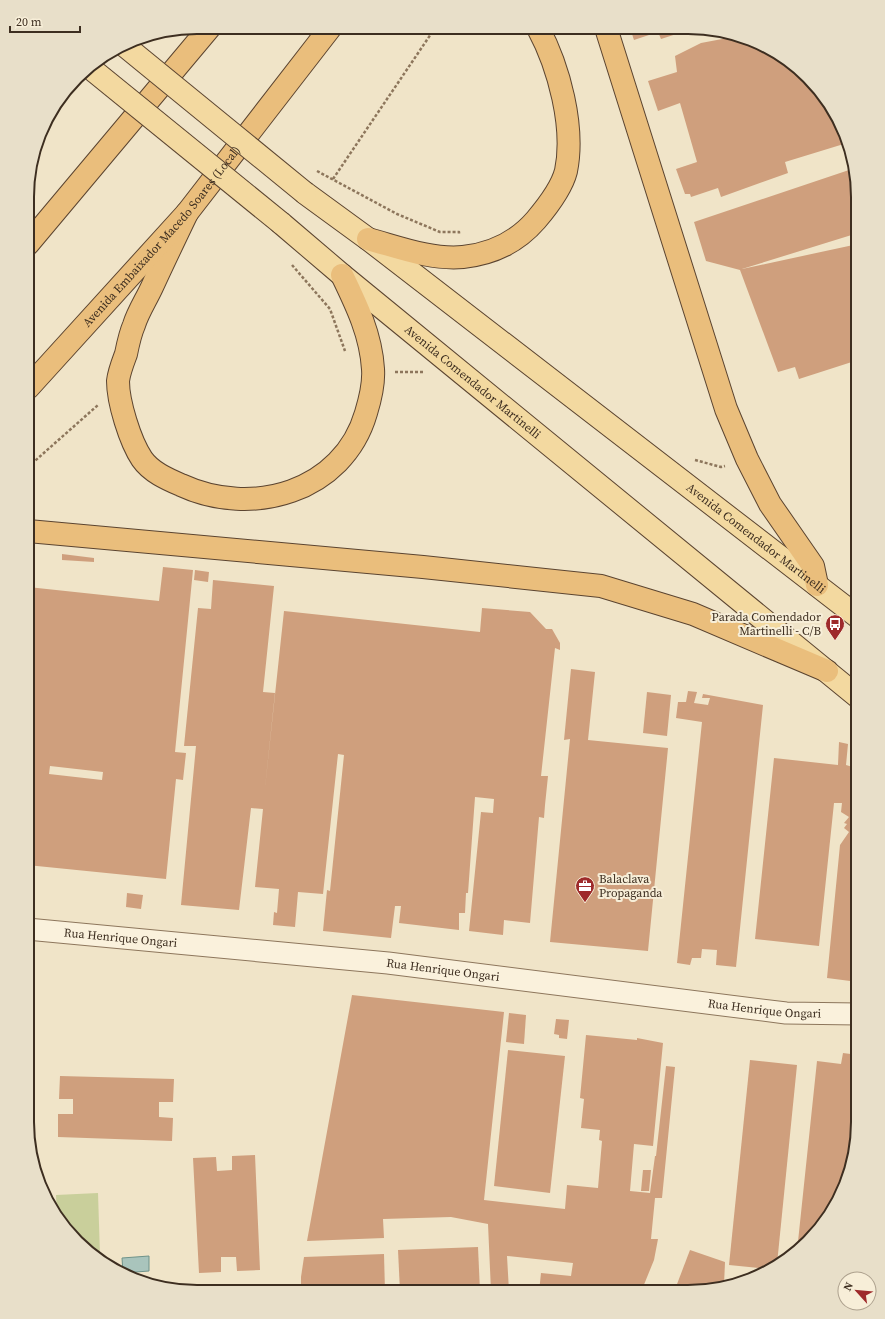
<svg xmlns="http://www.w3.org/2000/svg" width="885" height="1319" viewBox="0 0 885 1319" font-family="'Source Serif 4',serif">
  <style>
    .green { fill: #c9cf9b }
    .water { fill: #a9c4bc; stroke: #6f938a }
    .building { fill: #cf9f7d; fill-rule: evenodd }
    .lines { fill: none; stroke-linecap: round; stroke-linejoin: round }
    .minor-casing { stroke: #8d765c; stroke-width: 23 }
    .primary-casing { stroke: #5b4430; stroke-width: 24 }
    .trunk-casing { stroke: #5b4430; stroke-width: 24 }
    .path { stroke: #8d765c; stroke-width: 2.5; stroke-dasharray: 3 2; stroke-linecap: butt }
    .minor { stroke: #faf1dc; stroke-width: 21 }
    .primary { stroke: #f3d9a0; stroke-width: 22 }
    .trunk { stroke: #eabe7c; stroke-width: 22 }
    .primary-bridge-casing { stroke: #5b4430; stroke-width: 24; stroke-linecap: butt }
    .primary-bridge { stroke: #f3d9a0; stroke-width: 22 }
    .labels { text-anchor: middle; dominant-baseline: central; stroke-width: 4; stroke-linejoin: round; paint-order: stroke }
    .street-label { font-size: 12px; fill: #3d2e20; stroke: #f7eed8 }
    .poi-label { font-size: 12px; fill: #3d2e20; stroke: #f7eed8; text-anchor: end }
    .rim { fill: none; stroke: #3d2e20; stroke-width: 2 }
  </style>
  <rect width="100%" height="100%" fill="#f0e4c8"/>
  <!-- green -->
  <polygon class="green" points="98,1193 100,1255 92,1255 62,1226 57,1216 56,1195"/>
  <!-- water -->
  <polygon class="water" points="149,1256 149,1271 123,1273 122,1258"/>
  <!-- building -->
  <g class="building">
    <polygon points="630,28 692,28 692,29 661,39 658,32 634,40"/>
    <polygon points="738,36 753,40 792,62 823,93 845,132 847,143 785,162 788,173 721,197 718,188 691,197 690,194 685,194 676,169 697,162 680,103 658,111 648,81 677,72 675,56 701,43"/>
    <polygon points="852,169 858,197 858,233 742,269 858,244 858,360 799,379 795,367 778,372 740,270 706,261 694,222"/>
    <polygon points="62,554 94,558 94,562 62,560"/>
    <path d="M163,567l30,3 -18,182 11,1 -3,27 -7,-1 -10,100 -139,-14 1,-278 131,14zM50,766l53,6 -1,8 -53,-6z"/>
    <polygon points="195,570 209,572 208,582 194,580"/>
    <polygon points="213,580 274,586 263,692 275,693 264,797 284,611 480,632 482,608 530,612 546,629 552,629 560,643 560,650 555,648 541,776 548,776 545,805 544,818 539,817 530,923 504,920 503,935 469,931 481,812 493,813 494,799 475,797 468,893 466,893 465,913 459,913 459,930 399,923 401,906 395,906 391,938 323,931 327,890 330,891 344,755 338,754 323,894 298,892 295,927 273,925 274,912 277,913 279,889 255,887 263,809 251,808 239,910 181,905 196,746 184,746 198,608 211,609"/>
    <polygon points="571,669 595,672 588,740 668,748 648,951 550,942 570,739 564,740"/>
    <polygon points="688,691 697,692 694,703 708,705 710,698 702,698 703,694 763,705 736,967 716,965 717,950 702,949 701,958 692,958 690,965 677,963 702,722 676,718 678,702 686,702"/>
    <polygon points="647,692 671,695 667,736 643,733"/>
    <polygon points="839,742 848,744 846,765 856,768 858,982 827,978 840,845 849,832 844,828 847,824 844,823 849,817 841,812 842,803 834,803 819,946 755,939 774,758 838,765"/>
    <polygon points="127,893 143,895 141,909 126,907"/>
    <polygon points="352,995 504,1012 484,1200 565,1209 567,1185 598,1188 602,1141 599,1140 600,1130 581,1128 584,1099 580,1098 586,1035 637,1040 637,1038 663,1043 653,1146 634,1144 630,1191 650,1193 655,1156 656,1156 666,1066 675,1067 662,1198 655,1198 651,1239 658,1239 654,1260 641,1292 539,1292 541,1273 571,1276 573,1263 507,1256 509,1291 491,1291 488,1224 451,1217 383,1219 384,1238 307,1241"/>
    <polygon points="509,1013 526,1015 524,1044 506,1042"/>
    <polygon points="556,1019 569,1020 567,1039 559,1038 559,1035 554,1034"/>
    <polygon points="508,1050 565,1056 550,1193 494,1186"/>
    <polygon points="843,1053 858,1055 858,1133 849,1177 829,1216 797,1251 817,1061 841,1064"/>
    <polygon points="750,1060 797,1065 777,1264 768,1269 729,1265"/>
    <polygon points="60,1076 174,1079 173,1102 159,1102 159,1117 173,1118 172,1141 58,1137 58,1114 73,1114 73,1099 59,1099"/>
    <polygon points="255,1155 260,1270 237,1271 236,1257 221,1257 221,1272 199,1273 193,1158 216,1157 217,1171 232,1170 232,1156"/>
    <polygon points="643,1170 651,1170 649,1191 641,1191"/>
    <polygon points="478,1247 480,1291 400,1291 398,1250"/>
    <polygon points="690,1250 725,1262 724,1285 688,1292 674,1292"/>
    <polygon points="384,1254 385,1291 301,1291 301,1277 304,1257"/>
    <polygon points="645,1286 659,1292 642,1292"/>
  </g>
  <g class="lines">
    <!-- minor casing -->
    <g class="minor-casing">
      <g id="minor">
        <path id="s1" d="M27,929l361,34 398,50 72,1"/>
      </g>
    </g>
    <!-- primary casing -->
    <g class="primary-casing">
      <g id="primary">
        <path id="s2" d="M305,193l63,46 490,378"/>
        <path id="s3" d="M281,223l61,52 516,422"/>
      </g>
    </g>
    <!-- trunk casing -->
    <g class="trunk-casing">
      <g id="trunk">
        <polyline points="606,28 726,409 747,459 770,504 813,566 817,585"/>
        <path d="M187,213c-12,25 -24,50 -35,74 -6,13 -14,25 -18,38 -4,9 -6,19 -8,29 -3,8 -7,18 -8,27 0,21 12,60 24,78 9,13 25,20 39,26 71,33 162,7 185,-72 4,-13 8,-31 7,-44 -2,-34 -16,-63 -31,-94"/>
        <path d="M368,239c30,8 63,21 95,18 29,-3 54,-15 73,-37 11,-13 26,-33 30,-49 9,-44 -7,-104 -28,-143"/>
        <polyline points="28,244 210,27"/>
        <path id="s4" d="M28,388l159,-175 144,-186"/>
        <polyline points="28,531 423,567 601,586 693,614 827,671"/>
      </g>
    </g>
    <!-- path -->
    <g class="path">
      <polyline points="317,171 397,214 440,232 459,232 459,235"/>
      <polyline points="333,179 435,28"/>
      <polyline points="292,265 330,309 345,351"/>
      <polyline points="395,372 424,372"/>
      <polyline points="695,460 721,467 725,466"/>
      <polyline points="28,467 98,405"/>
    </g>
    <!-- minor -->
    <use href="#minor" class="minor"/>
    <!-- primary -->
    <use href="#primary" class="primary"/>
    <!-- trunk -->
    <use href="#trunk" class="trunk"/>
    <!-- primary-bridge casing -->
    <g class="primary-bridge-casing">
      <g id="primary-bridge">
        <polyline points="125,46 305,193"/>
        <polyline points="89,67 281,223"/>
      </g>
    </g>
    <!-- primary-bridge -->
    <use href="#primary-bridge" class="primary-bridge"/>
  </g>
  <!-- icons -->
  <defs>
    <g id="bus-pin" transform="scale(1)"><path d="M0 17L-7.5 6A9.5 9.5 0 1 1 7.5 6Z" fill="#9e2a2b" stroke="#f7eed8"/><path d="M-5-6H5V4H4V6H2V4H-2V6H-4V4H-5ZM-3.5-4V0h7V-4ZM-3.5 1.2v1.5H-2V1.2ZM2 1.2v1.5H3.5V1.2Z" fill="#fff"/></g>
    <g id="office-pin" transform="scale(1)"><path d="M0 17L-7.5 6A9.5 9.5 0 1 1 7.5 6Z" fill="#9e2a2b" stroke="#f7eed8"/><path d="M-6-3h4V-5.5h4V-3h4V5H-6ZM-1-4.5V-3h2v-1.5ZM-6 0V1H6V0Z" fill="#fff"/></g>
  </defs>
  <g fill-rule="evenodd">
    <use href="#bus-pin" x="835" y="624"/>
    <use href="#office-pin" x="585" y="886"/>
  </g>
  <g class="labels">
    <!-- street labels -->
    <g class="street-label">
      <text stroke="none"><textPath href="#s4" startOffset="202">Avenida Embaixador Macedo Soares (Local)</textPath></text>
      <text stroke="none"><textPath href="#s3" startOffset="249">Avenida Comendador Martinelli</textPath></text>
      <text stroke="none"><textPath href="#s2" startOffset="568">Avenida Comendador Martinelli</textPath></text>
      <text stroke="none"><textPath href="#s1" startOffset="94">Rua Henrique Ongari</textPath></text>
      <text stroke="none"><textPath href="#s1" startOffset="418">Rua Henrique Ongari</textPath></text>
      <text stroke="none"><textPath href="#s1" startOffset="742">Rua Henrique Ongari</textPath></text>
    </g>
    <!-- poi labels -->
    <g class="poi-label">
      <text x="821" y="617">Parada Comendador<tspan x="821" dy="14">Martinelli - C/B</tspan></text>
      <text x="599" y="879" text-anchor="start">Balaclava<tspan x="599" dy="14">Propaganda</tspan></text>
    </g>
  </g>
  <!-- crop -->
  <path d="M0 0H885V1319H0ZM197 34H688A163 163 0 0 1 851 197V1122A163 163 0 0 1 688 1285H197A163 163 0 0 1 34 1122V197A163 163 0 0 1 197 34Z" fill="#e8dfc9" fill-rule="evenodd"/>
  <path class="rim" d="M197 34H688A163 163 0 0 1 851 197V1122A163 163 0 0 1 688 1285H197A163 163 0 0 1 34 1122V197A163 163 0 0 1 197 34Z"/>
  <!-- north arrow -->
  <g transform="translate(857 1291) rotate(297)"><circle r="19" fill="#f7eed8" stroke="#ada18e"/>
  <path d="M0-3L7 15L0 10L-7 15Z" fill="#9e2a2b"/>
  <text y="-6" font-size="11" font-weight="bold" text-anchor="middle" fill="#3d2e20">N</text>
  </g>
  <!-- scale -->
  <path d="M10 26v6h70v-6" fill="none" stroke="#3d2e20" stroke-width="2"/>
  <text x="16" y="26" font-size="12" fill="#3d2e20" stroke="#f7eed8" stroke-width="3" paint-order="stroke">20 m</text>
</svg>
